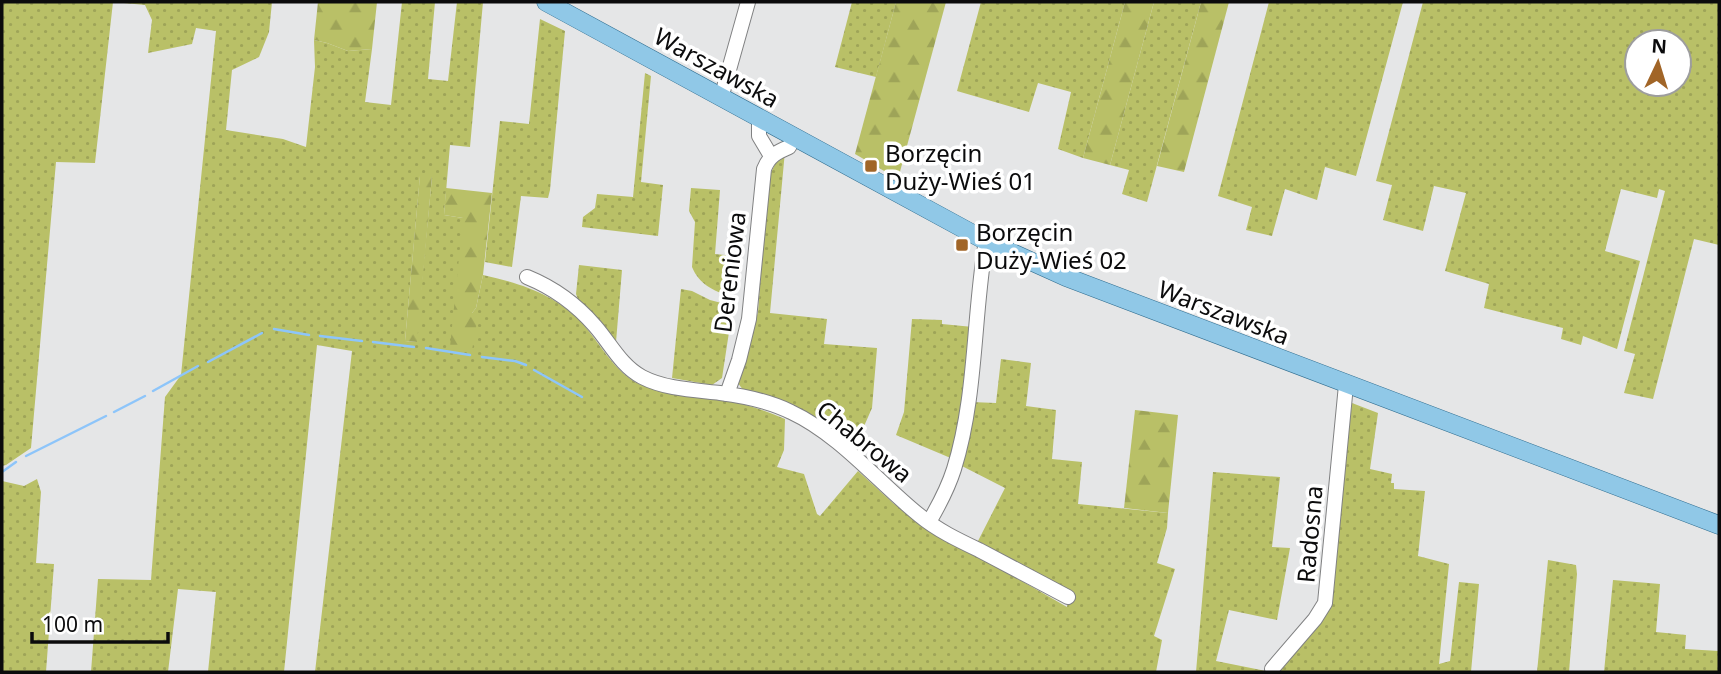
<svg xmlns="http://www.w3.org/2000/svg" width="1721" height="674" viewBox="0 0 1721 674" font-family="'Noto Sans',sans-serif">
  <style>
    .grass { fill: url(#grass-dots); fill-rule: evenodd }
    .forest { fill: url(#forest-firs) }
    .lines { fill: none; stroke-linecap: round; stroke-linejoin: round }
    .stream { stroke: #8dc5fa; stroke-width: 2.5 }
    .minor-casing { stroke: #808182; stroke-width: 16 }
    .major-casing { stroke: #316e90; stroke-width: 19 }
    .minor { stroke: #fff; stroke-width: 14 }
    .major { stroke: #90c8e7; stroke-width: 18 }
    .poi-dot { fill: #a16527; stroke: #fff; stroke-width: 2.5 }
    .labels { text-anchor: middle; dominant-baseline: central; stroke-width: 7; stroke-linejoin: round; paint-order: stroke }
    .street-label { font-size: 24px; fill: #0b0b0c; stroke: #fff }
    .poi-label { font-size: 24px; fill: #0b0b0c; stroke: #fff; text-anchor: start }
  </style>
  <defs>
    <pattern id="grass-dots" width="8" height="8" patternUnits="userSpaceOnUse" patternTransform="scale(1.75)"><rect width="8" height="8" fill="#b9c067"/><path d="M2 2h.1M6 6h.1" fill="none" stroke="#9ea458" stroke-width="1.8" stroke-linecap="round"/></pattern>
    <pattern id="forest-firs" width="22" height="20" patternUnits="userSpaceOnUse" patternTransform="scale(1.75)"><rect width="22" height="20" fill="#b9c067"/><path d="M5 1l3.5 6h-7zM16 11l3.5 6h-7z" fill="#9ea458"/></pattern>
  </defs>
  <rect width="100%" height="100%" fill="#e5e6e7"/>
  <!-- grass -->
  <g class="grass">
    <path d="M2,2h270l-3,30 -10,25 -27,13 -6,60 57,9 23,8 9,-80 -1,-27 13,3 21,8 24,-2 -7,53 26,3 11,-103h33l-7,77 20,2 9,-79h26l-13,145 -20,-2 -6,70 19,3 9,95 4,-5 7,-33c37,8 72,19 99,48 17,19 30,45 53,59 23,13 72,13 99,20 18,4 34,10 51,17l-1,31 -7,17 27,7 13,40 3,2 38,-45 35,32 36,28 47,24 91,52 2,-15 -91,-51 27,-53 -47,-24 13,-62 25,1 5,-44 30,4 -5,43 30,4 -4,49 30,3 -4,42 90,9 -1,15 -10,35 18,6 -21,67 8,4 -6,32h-841l37,-321 -35,-6 -33,327h-76l8,-80 -38,-3 -10,83h-77l7,-93 53,1 14,-183 16,-22 35,-344 -20,-3 -4,16 -44,9 4,-33 -7,-15 -32,-3 -18,161 -39,-1 -25,286 -25,17 -4,1zM420,176l12,1 -16,165 -11,-1z"/>
    <polygon points="852,2 896,2 876,77 835,67"/>
    <polygon points="981,2 1125,2 1083,158 1058,149 1071,92 1038,83 1029,112 957,91"/>
    <polygon points="1154,2 1201,2 1147,202 1122,194 1129,170 1110,165"/>
    <polygon points="1269,2 1403,2 1356,176 1325,167 1317,200 1285,189 1272,236 1246,230 1252,207 1218,196"/>
    <path d="M1423,2h296v243l-25,-6 -41,160 -29,-6 11,-39 -11,-3 41,-160 -6,-2 -2,9 -36,-9 -16,62 35,10 -23,88 -34,-13 -2,9 -20,-6 2,-11 -79,-20 5,-24 -44,-13 21,-78 -32,-7 -11,45 -40,-11 9,-35 -16,-4zM1637,42h42v42h-42z"/>
    <polygon points="540,19 565,31 550,190 548,198 521,196 512,267 485,262 500,121 529,124"/>
    <polygon points="645,73 651,76 641,182 663,185 658,236 582,227 583,217 595,208 597,194 633,197"/>
    <polygon points="785,151 770,313 827,319 824,344 877,348 872,408 854,449 838,433 813,417 744,391 737,382 758,312 768,179 777,160"/>
    <path d="M691,188l29,2 -5,64 20,2c2,13 5,29 -5,40 -17,-5 -31,-12 -38,-29l3,-45 -6,-11z"/>
    <polygon points="579,265 622,270 616,342 579,302 576,294"/>
    <polygon points="681,289 692,291 710,300 733,306 722,378 712,385 672,378"/>
    <polygon points="912,319 942,320 942,324 973,327 953,459 896,435 904,412"/>
    <polygon points="1352,403 1378,413 1370,469 1392,474 1391,483 1394,483 1394,489 1425,491 1418,556 1449,564 1439,664 1450,661 1459,582 1479,584 1471,672 1276,672 1328,608"/>
    <polygon points="1213,472 1280,477 1272,547 1290,548 1277,620 1229,610 1216,661 1271,672 1196,672"/>
    <polygon points="37,479 41,492 36,563 54,564 46,672 2,672 2,481 24,486"/>
    <polygon points="1548,560 1576,565 1577,574 1569,672 1537,672"/>
    <polygon points="1613,580 1660,584 1656,632 1686,635 1685,649 1719,651 1719,672 1604,672"/>
  </g>
  <!-- forest -->
  <g class="forest">
    <polygon points="318,2 377,2 372,49 348,51 327,43 314,40"/>
    <polygon points="896,2 946,2 898,179 855,154"/>
    <polygon points="1125,2 1154,2 1110,165 1083,158"/>
    <polygon points="1201,2 1229,2 1184,172 1157,166"/>
    <polygon points="420,175 432,176 417,342 405,341"/>
    <polygon points="446,188 492,193 483,275 476,308 472,313 477,322 472,350 450,347 463,218 444,215"/>
    <polygon points="1135,410 1178,415 1168,513 1124,508"/>
  </g>
  <g class="lines">
    <!-- stream -->
    <g class="stream">
      <polyline points="274,329 309,335"/>
      <polyline points="320,336 362,341"/>
      <polyline points="373,342 414,347"/>
      <polyline points="426,348 470,355"/>
      <polyline points="482,357 515,361 526,365"/>
      <polyline points="208,362 262,333"/>
      <polyline points="534,370 582,397"/>
      <polyline points="153,391 198,366"/>
      <polyline points="114,412 145,396"/>
      <polyline points="26,456 106,416"/>
      <polyline points="2,472 16,462"/>
    </g>
    <!-- minor casing -->
    <g class="minor-casing">
      <g id="minor">
        <polyline points="720,96 723,91 748,2"/>
        <polyline points="759,118 759,136 771,156"/>
        <path d="M527,277c27,11 49,27 68,49 15,17 26,40 47,51 23,12 52,13 78,16 24,3 49,8 71,19 49,23 87,70 128,103 18,15 39,25 60,35 30,16 60,32 89,47"/>
        <path d="M727,394l12,-34 10,-41 15,-150c5,-13 13,-17 25,-22l5,-10"/>
        <path d="M929,522c10,-17 19,-34 25,-53 23,-74 19,-153 32,-228"/>
        <polyline points="1272,669 1315,619 1325,603 1346,385"/>
      </g>
    </g>
    <!-- major casing -->
    <g class="major-casing">
      <polyline id="major" points="546,2 986,241 1066,277 1719,525"/>
    </g>
    <!-- minor -->
    <use href="#minor" class="minor"/>
    <!-- major -->
    <use href="#major" class="major"/>
  </g>
  <!-- markers -->
  <g class="poi-dot">
    <rect x="864" y="159" width="14" height="14" rx="3.5"/>
    <rect x="955" y="238" width="14" height="14" rx="3.5"/>
  </g>
  <g class="labels">
    <!-- street labels -->
    <g class="street-label">
      <text transform="translate(717 67) rotate(29)">Warszawska</text>
      <text transform="translate(729 272) rotate(-83)">Dereniowa</text>
      <text transform="translate(1224 312) rotate(21)">Warszawska</text>
      <text transform="translate(865 441) rotate(39)">Chabrowa</text>
      <text transform="translate(1309 534) rotate(-85)">Radosna</text>
    </g>
    <!-- poi labels -->
    <g class="poi-label">
      <text x="885" y="152">Borzęcin<tspan x="885" dy="28">Duży-Wieś 01</tspan></text>
      <text x="976" y="231">Borzęcin<tspan x="976" dy="28">Duży-Wieś 02</tspan></text>
    </g>
  </g>
  <!-- border -->
  <rect width="1721" height="674" fill="none" stroke="#0b0b0c" stroke-width="7"/>
  <!-- north arrow -->
  <g transform="translate(1658 63) rotate(4)"><circle r="33" fill="#ffffff" stroke="#9d9d9e" stroke-width="2"/>
  <path d="M0-5L12 26L0 18L-12 26Z" fill="#a16527"/>
  <text y="-10" font-size="19" font-weight="bold" text-anchor="middle" fill="#0b0b0c">N</text>
  </g>
  <!-- scale -->
  <path d="M32 632v10h136v-10" fill="none" stroke="#0b0b0c" stroke-width="3.5"/>
  <text x="42" y="632" font-size="21" fill="#0b0b0c" stroke="#ffffff" stroke-width="5" paint-order="stroke">100 m</text>
</svg>
